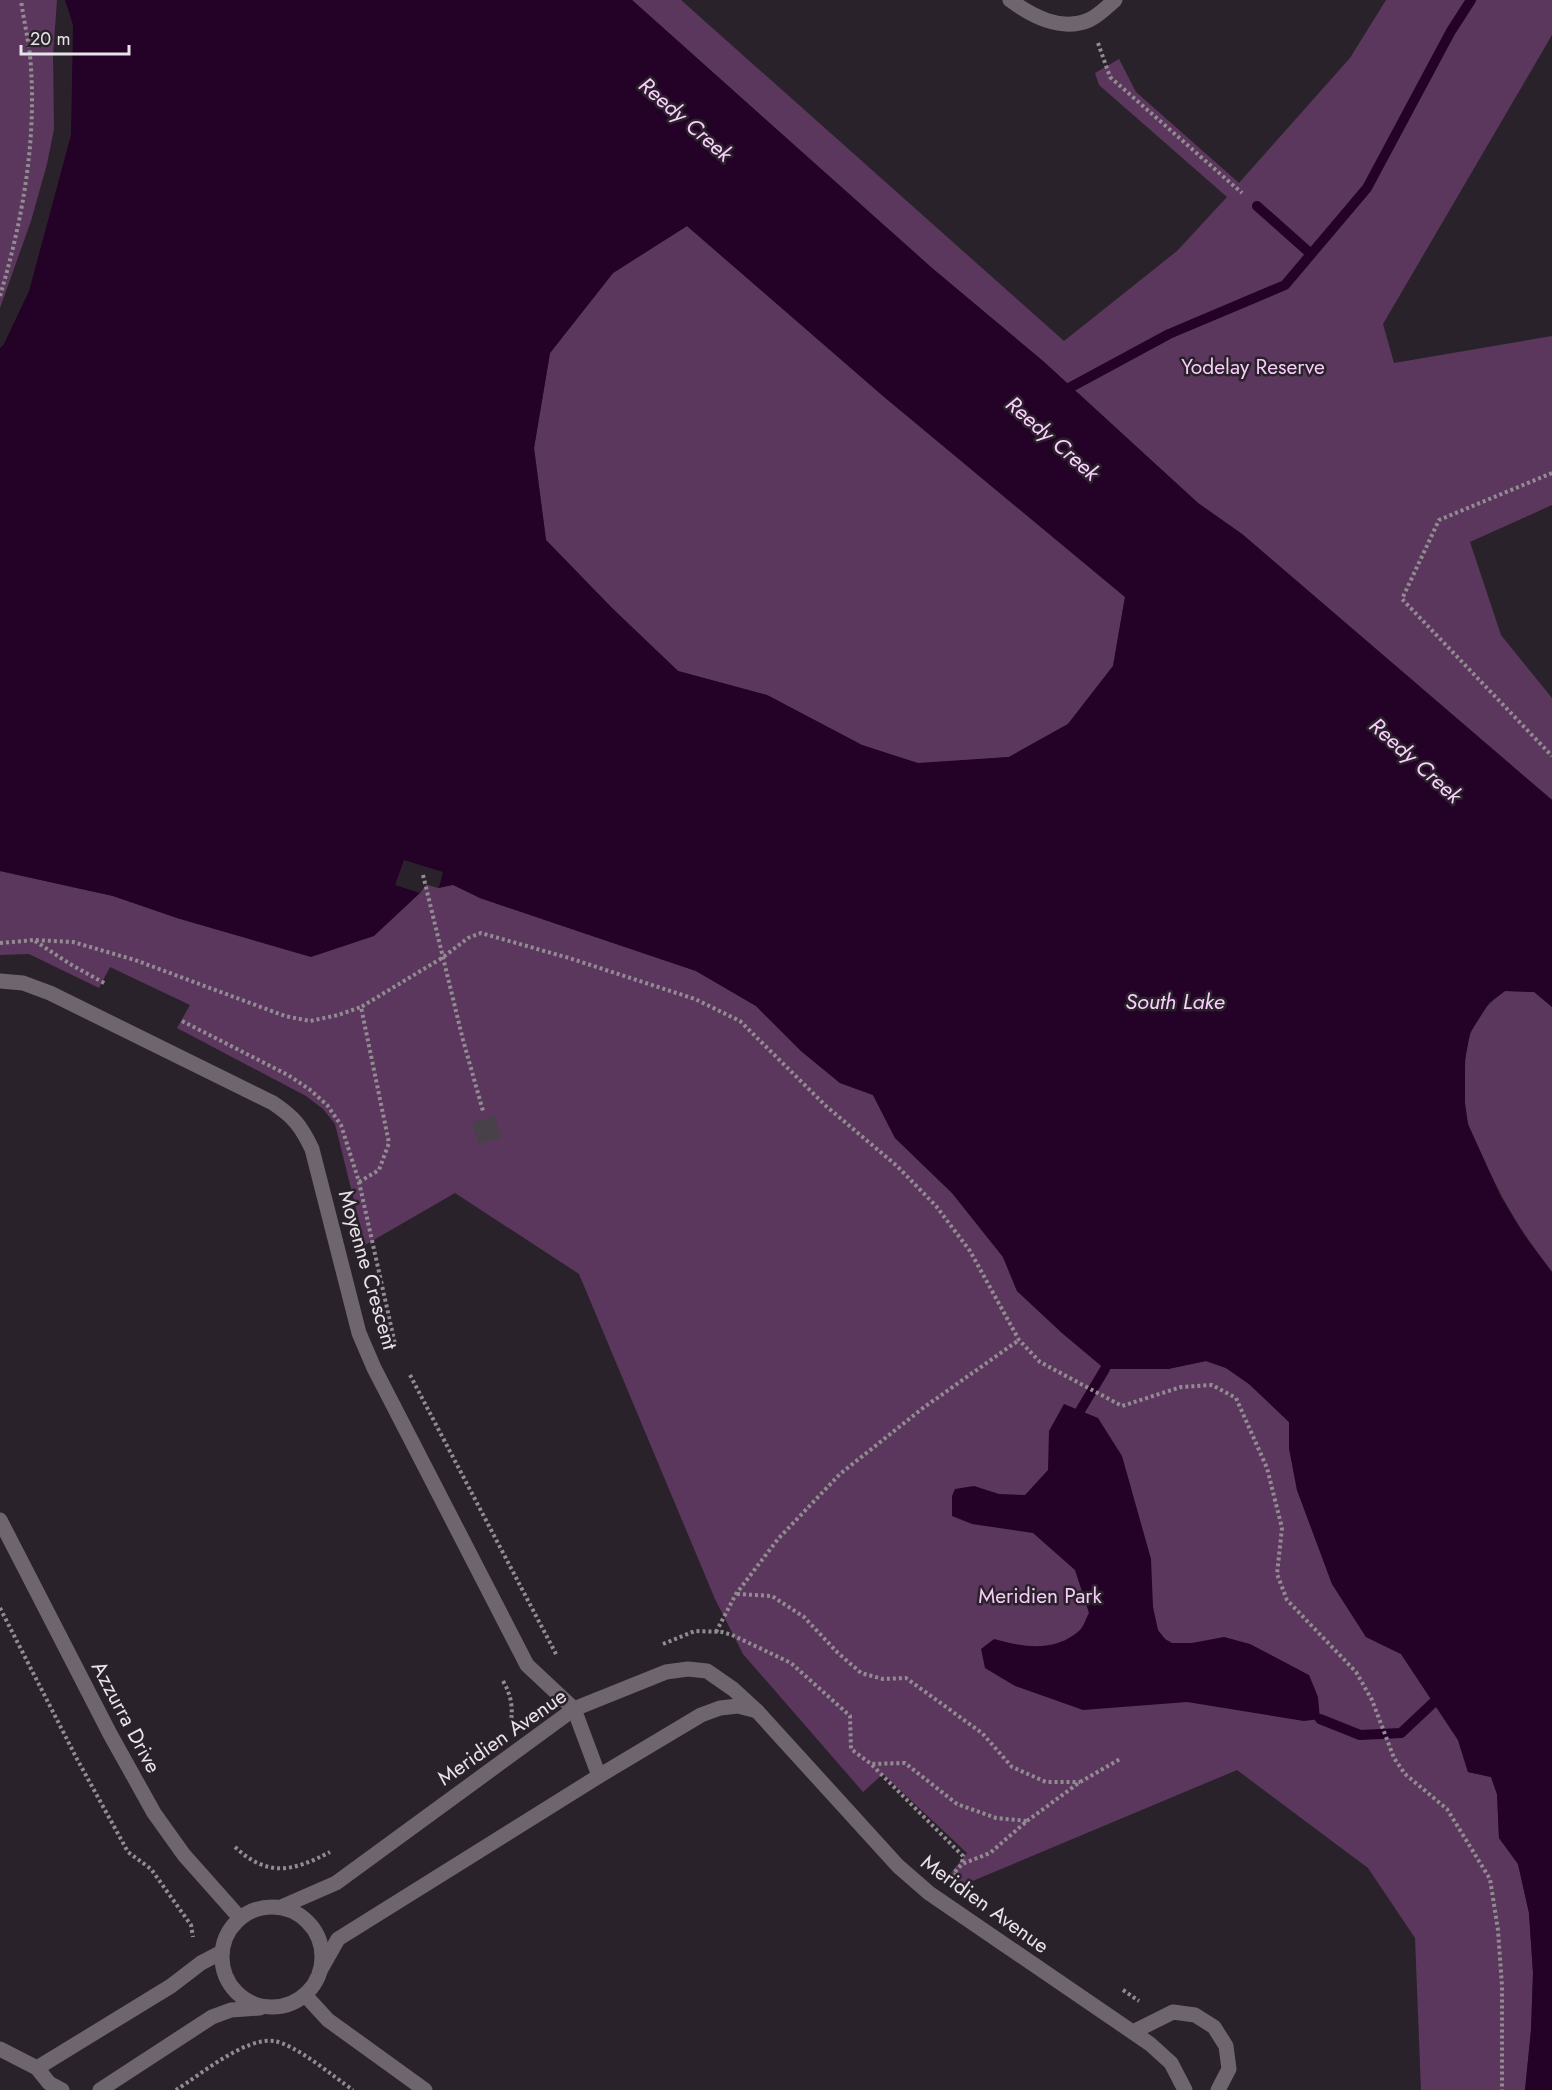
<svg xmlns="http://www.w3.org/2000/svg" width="1552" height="2090" viewBox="0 0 1552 2090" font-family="Jost,sans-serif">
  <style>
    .green { fill: #5b375d }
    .water { fill: #240127; fill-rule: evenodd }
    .pier { fill: #2a222a }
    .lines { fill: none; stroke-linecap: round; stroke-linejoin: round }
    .stream { stroke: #240127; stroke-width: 10 }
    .building { fill: #49414a }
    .path { stroke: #928c92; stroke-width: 4; stroke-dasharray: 3 3; stroke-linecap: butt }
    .minor { stroke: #6e656f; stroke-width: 15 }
    .labels { text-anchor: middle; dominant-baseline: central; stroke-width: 5; stroke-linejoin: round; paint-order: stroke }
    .park-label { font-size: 21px; fill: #f8cafa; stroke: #2a222a }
    .street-label { font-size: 21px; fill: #e8e3e8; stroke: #2a222a }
    .water-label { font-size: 22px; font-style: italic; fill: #fcceff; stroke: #2a222a }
  </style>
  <rect width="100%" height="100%" fill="#2a222a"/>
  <!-- green -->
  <g class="green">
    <polygon points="0,0 57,0 53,55 54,129 47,164 31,221 0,308"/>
    <polygon points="632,0 681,0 1064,341 1177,251 1227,197 1099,85 1095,73 1119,59 1136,92 1239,183 1350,58 1386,0 1552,0 1552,35 1383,324 1394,363 1552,336 1552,505 1470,542 1501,635 1552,698 1552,800 1242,534 1198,503 1043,361 932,268"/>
    <polygon points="687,226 883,396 1125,597 1113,666 1068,724 1009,757 918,764 862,745 767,695 678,671 612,608 546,540 534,448 550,353 613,273"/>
    <polygon points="404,860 480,898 696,971 756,1006 801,1051 840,1083 873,1095 895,1138 952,1193 1003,1257 1017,1291 1062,1333 1105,1369 1168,1369 1206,1361 1226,1368 1249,1384 1289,1422 1289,1448 1297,1490 1332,1584 1366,1637 1401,1654 1458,1740 1468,1772 1491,1777 1497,1794 1499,1838 1518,1864 1529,1913 1533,1973 1531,2030 1525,2090 1421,2090 1415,1938 1368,1868 1237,1770 963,1885 950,1874 967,1853 883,1774 863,1792 743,1654 715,1599 579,1274 455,1193 365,1245 335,1124 323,1109 306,1096 177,1028 190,1005 110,967 99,988 29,954 0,955 0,871 113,896 180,919"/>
    <path d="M1505,991l30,1 17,15v265c-30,-39 -49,-70 -69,-114 -5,-11 -12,-22 -15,-34 -4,-11 -3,-25 -3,-36 -1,-43 3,-71 40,-97z"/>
  </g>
  <!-- water -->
  <g class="water">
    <path d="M65,0h567l300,268 111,93 155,142 44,31 310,266v207l-18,-15 -29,-1 -16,12 -19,30 -5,27v43l3,21 33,73 23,38 28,37v818h-27l6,-60 2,-57 -4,-60 -11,-49 -19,-26 -2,-44 -6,-17 -23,-5 -10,-32 -57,-86 -35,-17 -34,-53 -35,-94 -8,-42v-26l-40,-38 -23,-16 -20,-7 -38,8h-63l-43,-36 -45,-42 -14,-34 -51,-64 -57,-55 -22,-43 -33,-12 -39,-32 -45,-45 -60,-35 -216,-73 -27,-13 -14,3 -13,-4 -6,9 -46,43 -63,21 -131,-38 -67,-23 -113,-25v-523l4,-4 25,-53 42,-156 2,-110zM687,226l196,170 242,201 -12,69 -45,58 -59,33 -91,6 -56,-18 -95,-50 -89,-24 -66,-63 -66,-68 -12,-92 16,-95 63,-80z"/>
    <path d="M1064,1404l34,14 24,38 29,103 2,48 5,23 7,9 7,4h20l32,-6 26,7 59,31 9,22 2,22 -16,2 -117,-19 -104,8 -68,-24 -30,-18 -4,-19 13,-10c29,8 61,14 86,-9 4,-4 6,-12 9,-17l-14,-43 -42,-37 -61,-9 -20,-8v-20l3,-7 19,-3 25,8 26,1 23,-25 1,-39z"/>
  </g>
  <!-- pier -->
  <polygon class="pier" points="404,860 443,872 439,888 426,884 420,893 395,885"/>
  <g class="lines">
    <!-- stream -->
    <g class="stream">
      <polyline points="1257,206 1311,254"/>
      <polyline points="1058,394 1169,334 1285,285 1367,188 1451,31 1471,0"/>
      <polyline points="1080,1411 1105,1369"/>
      <polyline points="1320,1719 1360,1735 1401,1733 1433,1703"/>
    </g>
  </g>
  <!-- building -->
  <polygon class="building" points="495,1116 501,1138 479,1144 472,1123"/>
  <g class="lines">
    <!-- path -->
    <g class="path">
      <polyline points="1098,43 1110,77 1242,193"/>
      <path d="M0,296c22,-74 36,-151 31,-228 -1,-22 -7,-45 -10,-68"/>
      <polyline points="1552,473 1439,520 1402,599 1552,756"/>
      <polyline points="423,875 463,1040 483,1111"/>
      <polyline points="35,941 70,964 106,984"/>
      <polyline points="0,943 34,940 73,942 135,960 285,1016 310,1021 338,1015 361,1007"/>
      <polyline points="182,1021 288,1075 309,1089 327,1105 341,1125 359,1182 395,1344"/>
      <polyline points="359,1182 379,1170 389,1143 361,1007 442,958 468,938 481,933 569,958 695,999 740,1021 826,1106 897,1166 936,1206 970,1251 1019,1340 1040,1362 1122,1406 1181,1387 1212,1385 1236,1398 1267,1468 1282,1528 1277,1574 1287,1600 1356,1672 1372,1700 1394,1758 1405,1774 1447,1809 1490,1879 1498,1930 1502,1986 1502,2090"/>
      <polyline points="410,1375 557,1656"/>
      <polyline points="737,1594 772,1596 804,1617 837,1652 861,1673 883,1679 906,1678 982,1733 1012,1767 1046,1782 1080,1782"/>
      <polyline points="0,1608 77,1759 128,1852 151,1869 191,1925 193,1937"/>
      <polyline points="716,1632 736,1594 778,1539 840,1474 923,1408 1019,1340"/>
      <polyline points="663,1644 695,1631 722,1632 732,1635 791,1663 850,1716 851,1749 871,1764 905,1763 957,1804 996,1818 1027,1821 990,1853 962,1864 953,1874 956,1876"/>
      <path d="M503,1681c8,14 10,25 8,41"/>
      <polyline points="872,1765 963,1856 962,1863"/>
      <polyline points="1027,1821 1080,1782 1120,1759"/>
      <path d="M235,1847c33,31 59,24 95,5"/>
      <polyline points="1123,1990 1139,2001"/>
      <path d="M176,2090c24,-15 69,-53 98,-49 21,3 60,36 79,49"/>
    </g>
    <!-- minor -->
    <g class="minor">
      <path d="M1010,0c22,16 51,32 79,20 9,-4 19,-14 26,-20"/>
      <path d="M0,981l23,2 27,10 223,110c21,14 28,23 39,46l47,184 15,35 153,297 47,44 25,67"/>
      <polyline points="0,1520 110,1734 154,1813 184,1855 240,1918"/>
      <polyline points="757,1711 898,1866 929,1893 1150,2044 1171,2063 1185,2090"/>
      <polyline points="281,1907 336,1883 574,1709 666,1672 688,1669 707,1671 733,1689 757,1711 738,1706 720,1708 701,1715 599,1776 338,1939 321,1969"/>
      <circle cx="272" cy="1957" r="50"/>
      <polyline points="305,1995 328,2020 425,2090"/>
      <polyline points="1133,2032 1173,2012 1195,2015 1214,2027 1226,2046 1229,2069 1218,2090"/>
      <polyline points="0,2049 37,2068 49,2083 62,2090"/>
      <polyline points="37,2068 171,1986 201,1963 222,1952"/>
      <polyline points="100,2090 212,2017 231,2010 260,2008"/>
    </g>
  </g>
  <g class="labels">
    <!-- park labels -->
    <g class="park-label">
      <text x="1253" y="367">Yodelay Reserve</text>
      <text x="1040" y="1596">Meridien Park</text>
    </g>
    <!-- street labels -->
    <g class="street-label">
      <text transform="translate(368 1270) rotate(74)">Moyenne Crescent</text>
      <text transform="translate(126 1717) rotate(62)">Azzurra Drive</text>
      <text transform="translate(502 1737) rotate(-35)">Meridien Avenue</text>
      <text transform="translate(985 1904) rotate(36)">Meridien Avenue</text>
    </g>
    <!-- water labels -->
    <g class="water-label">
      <text transform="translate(686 119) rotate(41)">Reedy Creek</text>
      <text transform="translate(1053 438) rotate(41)">Reedy Creek</text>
      <text transform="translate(1416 760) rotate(42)">Reedy Creek</text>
      <text x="1175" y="1001">South Lake</text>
    </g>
  </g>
  <!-- scale -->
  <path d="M21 45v9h108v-9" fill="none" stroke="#e8e3e8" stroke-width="3"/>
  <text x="30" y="45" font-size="18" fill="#e8e3e8" stroke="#2a222a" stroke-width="4.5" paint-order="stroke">20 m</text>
</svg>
